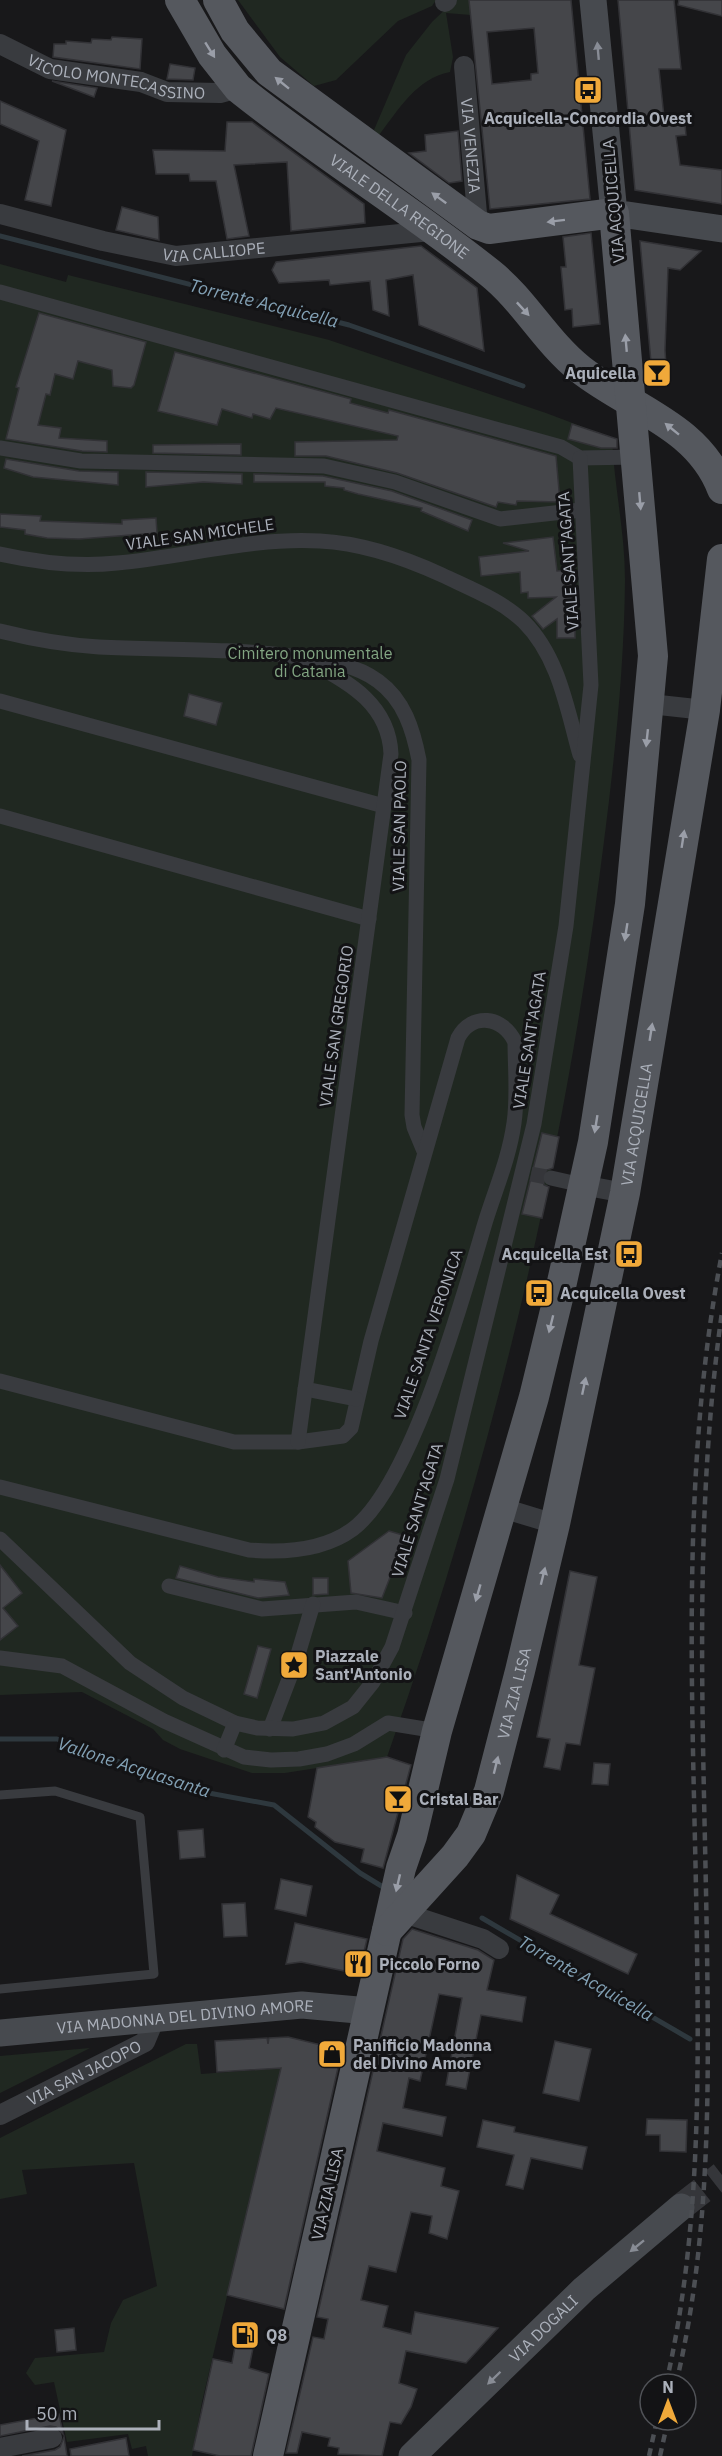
<svg xmlns="http://www.w3.org/2000/svg" width="722" height="2456" viewBox="0 0 722 2456" font-family="'IBM Plex Sans',sans-serif">
  <style>
    .green { fill: #202821 }
    .lines { fill: none; stroke-linecap: round; stroke-linejoin: round }
    .stream { stroke: #2e383e; stroke-width: 5 }
    .building { fill: #45464a; stroke: #323236; stroke-width: 1.5; fill-rule: evenodd }
    .pedestrian-tunnel { stroke: #35363a; stroke-width: 15; stroke-dasharray: 15 8; stroke-linecap: butt }
    .secondary-tunnel { stroke: #35363a; stroke-width: 27; stroke-dasharray: 27 14; stroke-linecap: butt }
    .service { stroke: #393b3f; stroke-width: 9 }
    .pedestrian { stroke: #393b3f; stroke-width: 15 }
    .minor { stroke: #393b3f; stroke-width: 20 }
    .secondary { stroke: #474a4f; stroke-width: 27 }
    .primary { stroke: #55585e; stroke-width: 30 }
    .rail { stroke: #4c4f54; stroke-width: 4.5; stroke-dasharray: 8 6; stroke-linecap: butt }
    .oneway { fill: #9a9ea8 }
    .oneway2 { fill: #888c95 }
    .labels { text-anchor: middle; dominant-baseline: central; stroke-width: 6; stroke-linejoin: round; paint-order: stroke }
    .street-label { font-size: 16px; fill: #abb0ba; stroke: #131315 }
    .poi-label { font-size: 16px; font-weight: bold; fill: #abb0ba; stroke: #131315; text-anchor: start }
    .park-label { font-size: 16px; fill: #82a582; stroke: #131315 }
    .water-label { font-size: 18px; font-style: italic; fill: #82a0b4; stroke: #131315 }
  </style>
  <rect width="100%" height="100%" fill="#18181a"/>
  <!-- green -->
  <g class="green">
    <polygon points="238,0 436,0 432,6 398,21 336,80 314,86 280,57"/>
    <path d="M455,0h14l2,15 -25,-2 7,44 -3,15c-34,7 -50,36 -71,63l-5,-5 32,-75 26,-33z"/>
    <path d="M0,264l66,18 2,-7 261,65 217,73 66,25c2,47 13,94 13,142 -1,112 -16,226 -31,337 -40,287 -110,567 -207,840l-102,16h-33l-72,-24 -17,-9 -10,-11 -71,-37 -82,3z"/>
    <polygon points="186,2044 197,2044 201,2074 281,2068 202,2402 192,2456 148,2456 146,2446 132,2449 128,2434 67,2442 54,2382 35,2385 26,2373 35,2358 104,2352 111,2323 123,2300 157,2286 134,2163 22,2170 27,2194 0,2199 0,2138"/>
    <polygon points="90,2048 0,2093 0,2056"/>
  </g>
  <g class="lines">
    <!-- stream -->
    <g class="stream">
      <polyline points="0,236 349,325 523,386"/>
      <polyline points="0,1739 57,1739 198,1791 274,1805 360,1873 383,1887"/>
      <polyline points="482,1918 690,2039"/>
    </g>
  </g>
  <!-- building -->
  <g class="building">
    <path d="M469,0h102l19,199 -100,10zM534,28l4,45 -7,1v6l-39,4 -5,-52z"/>
    <polygon points="618,0 674,0 681,69 659,69 664,117 684,114 686,135 676,136 680,165 722,170 722,204 635,190"/>
    <polygon points="679,0 722,0 722,16 678,5"/>
    <polygon points="112,37 142,39 140,69 53,57 54,44 66,44 66,41 91,43 92,39 111,40"/>
    <polygon points="170,64 195,68 193,80 167,79"/>
    <polygon points="52,81 97,88 94,97"/>
    <polygon points="0,101 66,130 51,206 25,200 39,141 0,124"/>
    <polygon points="227,122 252,122 364,204 365,223 291,231 287,162 234,165 249,236 227,239 216,181 190,181 189,174 156,174 153,150 225,151"/>
    <polygon points="458,131 462,181 449,183 409,153 426,151 425,135"/>
    <polygon points="122,207 158,217 159,240 116,230"/>
    <polygon points="591,233 600,324 573,327 572,309 565,310 561,267 566,267 563,237"/>
    <polygon points="640,241 701,251 680,270 668,268 665,350 667,383 652,373"/>
    <polygon points="421,246 477,288 484,351 419,325 413,275 386,280 389,316 373,310 370,281 330,285 329,280 279,283 272,270 276,262"/>
    <polygon points="39,313 146,342 134,385 131,388 113,386 112,370 78,361 73,379 55,374 50,395 46,394 38,425 61,428 59,438 107,441 107,452 82,451 6,439 19,388 16,387"/>
    <polygon points="175,352 351,399 350,403 388,413 389,410 556,456 560,502 517,501 516,505 498,502 496,507 397,473 326,456 295,456 295,442 397,440 398,436 276,408 270,419 253,414 252,418 222,409 217,425 158,411"/>
    <polygon points="572,424 617,439 617,448 601,448 568,439"/>
    <polygon points="241,444 241,455 153,453 153,445"/>
    <polygon points="6,459 79,471 118,472 118,485 33,477 4,468"/>
    <polygon points="146,472 242,474 242,484 203,482 146,487"/>
    <polygon points="254,474 323,476 392,491 472,520 468,531 421,511 422,508 358,494 344,490 344,488 325,486 325,482 254,482"/>
    <polygon points="0,514 41,516 40,521 122,524 122,520 156,518 157,533 79,539 47,538 25,534 25,530 0,527"/>
    <polygon points="553,537 557,571 571,570 572,601 575,601 575,638 557,638 557,619 543,629 537,622 532,616 556,597 528,598 528,592 521,593 520,572 481,576 479,557 529,551 503,543"/>
    <polygon points="189,694 222,703 216,725 184,716"/>
    <polygon points="542,1133 559,1137 553,1168 544,1171 541,1176 544,1185 549,1187 542,1218 522,1214"/>
    <polygon points="389,1531 406,1536 382,1598 351,1593 348,1561"/>
    <polygon points="0,1565 22,1593 3,1608 18,1626 0,1640"/>
    <polygon points="180,1566 218,1577 254,1582 254,1579 285,1582 289,1595 258,1598 176,1578"/>
    <polygon points="570,1571 597,1577 579,1665 595,1668 580,1745 566,1743 560,1770 544,1767 550,1739 537,1737"/>
    <polygon points="313,1578 328,1578 328,1594 313,1595"/>
    <polygon points="258,1646 271,1649 257,1698 244,1694"/>
    <polygon points="387,1757 411,1765 383,1868 361,1862 364,1849 335,1842 315,1827 316,1822 308,1817 317,1768"/>
    <polygon points="594,1763 610,1764 608,1785 592,1784"/>
    <polygon points="203,1829 205,1857 180,1859 178,1831"/>
    <polygon points="517,1875 559,1895 550,1914 637,1954 628,1974 510,1919"/>
    <polygon points="281,1879 312,1886 306,1916 275,1909"/>
    <polygon points="245,1903 247,1936 224,1937 222,1904"/>
    <polygon points="295,1923 367,1939 359,1974 301,1962 286,1964"/>
    <polygon points="412,1929 478,1950 494,1960 487,1990 526,1997 522,2022 481,2015 466,2089 446,2085 462,1998 439,1994 420,2081 409,2078 403,2108 446,2117 442,2136 383,2123 377,2151 445,2168 441,2186 459,2191 447,2239 429,2233 432,2216 411,2212 396,2272 369,2266 361,2300 388,2306 383,2327 411,2334 415,2312 498,2328 466,2363 406,2351 399,2383 417,2389 411,2407 401,2424 390,2422 382,2456 338,2454 339,2448 328,2446 330,2438 302,2432 297,2453 286,2453 313,2337 324,2339 328,2319 317,2317 403,1939"/>
    <polygon points="288,2037 342,2050 284,2309 227,2295 281,2068 217,2072 215,2041 267,2038 268,2044 269,2038"/>
    <polygon points="555,2041 591,2049 579,2101 543,2093"/>
    <polygon points="647,2119 687,2120 686,2152 660,2151 660,2135 646,2135"/>
    <polygon points="483,2120 515,2127 514,2132 587,2147 582,2169 531,2158 523,2189 506,2185 514,2155 477,2147"/>
    <polygon points="239,2325 257,2328 249,2368 269,2374 251,2456 220,2456 193,2450 213,2359 232,2363"/>
    <polygon points="74,2328 76,2350 57,2352 55,2330"/>
    <polygon points="59,2414 63,2434 56,2427 50,2426 0,2436 0,2425"/>
    <polygon points="64,2437 67,2456 22,2456 55,2450 60,2447"/>
    <polygon points="126,2438 129,2456 71,2456 70,2449"/>
  </g>
  <g class="lines">
    <!-- pedestrian-tunnel -->
    <polyline class="pedestrian-tunnel" points="531,1174 551,1178"/>
    <!-- secondary-tunnel -->
    <polyline class="secondary-tunnel" points="681,2207 722,2175"/>
    <!-- service -->
    <polyline class="service" points="0,1795 55,1791 140,1817 154,1974 0,1989"/>
    <!-- pedestrian -->
    <g class="pedestrian">
      <polyline points="0,292 561,447 580,458 636,457"/>
      <polyline points="0,448 81,461 324,466 395,482 500,519 581,510"/>
      <path d="M0,554c36,8 80,13 117,9 68,-6 134,-26 203,-22 41,2 85,17 122,34 27,13 61,26 82,47 35,35 43,87 56,133"/>
      <path d="M0,631c32,8 66,14 99,16 65,3 128,1 192,9 29,4 63,7 87,25 26,19 35,48 41,79l-7,355 2,12 10,24"/>
      <polyline points="0,701 384,806"/>
      <polyline points="0,816 369,919"/>
      <polyline points="551,1178 582,1185"/>
      <path d="M0,1381l234,61h64l45,-6 8,-8 20,-87 87,-303c14,-26 45,-22 57,4 0,26 3,55 -1,81 -5,36 -19,67 -29,100 -22,74 -73,261 -132,306 -30,22 -69,24 -104,21l-249,-63"/>
      <polyline points="305,1389 356,1399"/>
      <path d="M298,1442l93,-688c-2,-48 -40,-71 -79,-91"/>
      <polyline points="0,1539 130,1663 183,1698 235,1723"/>
      <polyline points="169,1586 262,1609 356,1602 405,1613"/>
      <polyline points="0,1658 62,1666 164,1721 244,1757 271,1760 299,1759 327,1754 354,1744 388,1723 437,1731"/>
      <polyline points="270,1729 296,1661 313,1604"/>
      <polyline points="224,1750 235,1723 257,1728 293,1729 324,1723 353,1707 373,1682 392,1647 447,1479 534,1124 566,926 591,685 580,458"/>
    </g>
    <!-- minor -->
    <g class="minor">
      <polyline points="445,2 447,0"/>
      <path id="s1" d="M0,44l50,25 91,13 26,10 53,1 18,-5"/>
      <path id="s2" d="M464,66l14,159"/>
      <path id="s3" d="M0,214l103,27 73,15 255,-25"/>
      <polyline points="650,704 705,710"/>
      <polyline points="582,1185 625,1193"/>
      <polyline points="502,1508 555,1524"/>
      <polyline points="404,1913 483,1939 499,1949"/>
      <path id="s4" d="M0,2115l145,-73 10,-24"/>
      <polyline points="0,2448 52,2438"/>
    </g>
    <!-- secondary -->
    <g class="secondary">
      <polyline points="593,0 614,213 722,229"/>
      <path id="s5" d="M0,2033l302,-28 67,6"/>
      <path id="s6" d="M412,2456l172,-167 97,-82"/>
    </g>
    <!-- primary -->
    <g class="primary">
      <path id="s7" d="M180,0l32,55 26,33c81,65 171,120 252,185 34,27 56,69 90,96 49,39 118,56 142,120"/>
      <polyline points="218,0 235,31 269,72 478,225 489,229 614,213 653,656 630,904 593,1142 562,1282 534,1397 437,1731 412,1836 401,1868 268,2456"/>
      <path id="s8" d="M387,1931l68,-75 16,-22 18,-43 31,-120 35,-147 70,-331 80,-483 17,-151"/>
    </g>
    <!-- rail -->
    <g class="rail">
      <path d="M666,2384c33,-143 33,-291 31,-437 -3,-230 -19,-466 25,-694"/>
      <path d="M676,2384c34,-143 33,-289 31,-435 -3,-212 -15,-426 15,-637"/>
      <polyline points="649,2456 657,2420"/>
      <polyline points="660,2456 668,2420"/>
    </g>
  </g>
  <!-- one-way arrows -->
  <defs><path id="oneway-solid" d="M-6-.8H1V-3.2L6.5 0L1 3.2V.8H-6Z" transform="scale(1.5)"/></defs>
  <g class="oneway">
    <use href="#oneway-solid" transform="translate(210 50) rotate(58)"/>
    <use href="#oneway-solid" transform="translate(282 83) rotate(-141)"/>
    <use href="#oneway-solid" transform="translate(439 198) rotate(-144)"/>
    <use href="#oneway-solid" transform="translate(556 221) rotate(173)"/>
    <use href="#oneway-solid" transform="translate(523 309) rotate(47)"/>
    <use href="#oneway-solid" transform="translate(626 343) rotate(-95)"/>
    <use href="#oneway-solid" transform="translate(672 429) rotate(-141)"/>
    <use href="#oneway-solid" transform="translate(640 501) rotate(85)"/>
    <use href="#oneway-solid" transform="translate(647 738) rotate(96)"/>
    <use href="#oneway-solid" transform="translate(683 839) rotate(-81)"/>
    <use href="#oneway-solid" transform="translate(626 932) rotate(99)"/>
    <use href="#oneway-solid" transform="translate(651 1032) rotate(-81)"/>
    <use href="#oneway-solid" transform="translate(596 1124) rotate(99)"/>
    <use href="#oneway-solid" transform="translate(551 1324) rotate(104)"/>
    <use href="#oneway-solid" transform="translate(584 1386) rotate(-78)"/>
    <use href="#oneway-solid" transform="translate(543 1576) rotate(-76)"/>
    <use href="#oneway-solid" transform="translate(478 1593) rotate(106)"/>
    <use href="#oneway-solid" transform="translate(496 1765) rotate(-76)"/>
    <use href="#oneway-solid" transform="translate(398 1883) rotate(103)"/>
  </g>
  <g class="oneway2">
    <use href="#oneway-solid" transform="translate(598 51) rotate(-95)"/>
    <use href="#oneway-solid" transform="translate(637 2246) rotate(141)"/>
    <use href="#oneway-solid" transform="translate(494 2378) rotate(136)"/>
  </g>
  <!-- icons -->
  <defs>
    <g id="bus-square" transform="scale(1.5)"><rect x="-9" y="-9" width="18" height="18" rx="4" fill="#f0a93a" stroke="#131315"/><path d="M-5-6H5V4H4V6H2V4H-2V6H-4V4H-5ZM-3.5-4V0h7V-4ZM-3.5 1.2v1.5H-2V1.2ZM2 1.2v1.5H3.5V1.2Z" fill="#111"/></g>
    <g id="bar-square" transform="scale(1.5)"><rect x="-9" y="-9" width="18" height="18" rx="4" fill="#f0a93a" stroke="#131315"/><path d="M-6-5H6L.8 .8V4.5H3.5V6h-7V4.5H-.8V.8Z" fill="#111"/></g>
    <g id="sight-square" transform="scale(1.5)"><rect x="-9" y="-9" width="18" height="18" rx="4" fill="#f0a93a" stroke="#131315"/><path d="M0-6L1.8-2.2L6-1.7L2.9 1.2L3.7 5.4L0 3.3L-3.7 5.4L-2.9 1.2L-6-1.7L-1.8-2.2Z" fill="#111"/></g>
    <g id="restaurant-square" transform="scale(1.5)"><rect x="-9" y="-9" width="18" height="18" rx="4" fill="#f0a93a" stroke="#131315"/><path d="M-5-6h1v4h1v-4h1v4h1v-4h1v5L-1.5 .5V6h-2V.5L-5-1ZM5-6V6H3V1.5H1.5Q1.5-4 5-6Z" fill="#111"/></g>
    <g id="shop-square" transform="scale(1.5)"><rect x="-9" y="-9" width="18" height="18" rx="4" fill="#f0a93a" stroke="#131315"/><path d="M-5-2.5h2.3a2.7 3.5 0 0 1 5.4 0H5L5.5 6h-11ZM-1.5-2.5h3a1.5 2.3 0 0 0-3 0Z" fill="#111"/></g>
    <g id="fuel-square" transform="scale(1.5)"><rect x="-9" y="-9" width="18" height="18" rx="4" fill="#f0a93a" stroke="#131315"/><path d="M-5.5-6h7V0h2V4h1.3V-2.5L3-4.5l.8-.8L6-3V5H2.5V1h-1V6h-7ZM-4.2-4.7v3.2H.2V-4.7Z" fill="#111"/></g>
  </defs>
  <g fill-rule="evenodd">
    <use href="#bus-square" x="588" y="90"/>
    <use href="#bar-square" x="657" y="373"/>
    <use href="#bus-square" x="629" y="1254"/>
    <use href="#bus-square" x="539" y="1293"/>
    <use href="#sight-square" x="294" y="1665"/>
    <use href="#bar-square" x="398" y="1799"/>
    <use href="#restaurant-square" x="358" y="1964"/>
    <use href="#shop-square" x="332" y="2054"/>
    <use href="#fuel-square" x="245" y="2335"/>
  </g>
  <g class="labels">
    <!-- street labels -->
    <g class="street-label">
      <text stroke="none"><textPath href="#s1" startOffset="123">VICOLO MONTECASSINO</textPath></text>
      <text stroke="none"><textPath href="#s2" startOffset="80">VIA VENEZIA</textPath></text>
      <text transform="translate(613 201) rotate(-95)">VIA ACQUICELLA</text>
      <text stroke="none"><textPath href="#s7" startOffset="306">VIALE DELLA REGIONE</textPath></text>
      <text stroke="none"><textPath href="#s3" startOffset="219">VIA CALLIOPE</textPath></text>
      <text transform="translate(200 534) rotate(-8)">VIALE SAN MICHELE</text>
      <text transform="translate(568 561) rotate(-94)">VIALE SANT'AGATA</text>
      <text transform="translate(399 826) rotate(-89)">VIALE SAN PAOLO</text>
      <text transform="translate(336 1026) rotate(-82)">VIALE SAN GREGORIO</text>
      <text transform="translate(529 1040) rotate(-81)">VIALE SANT'AGATA</text>
      <text stroke="none"><textPath href="#s8" startOffset="858">VIA ACQUICELLA</textPath></text>
      <text transform="translate(428 1334) rotate(-71)">VIALE SANTA VERONICA</text>
      <text transform="translate(417 1510) rotate(-73)">VIALE SANT'AGATA</text>
      <text stroke="none"><textPath href="#s8" startOffset="276">VIA ZIA LISA</textPath></text>
      <text stroke="none"><textPath href="#s5" startOffset="186">VIA MADONNA DEL DIVINO AMORE</textPath></text>
      <text stroke="none"><textPath href="#s4" startOffset="94">VIA SAN JACOPO</textPath></text>
      <text transform="translate(327 2194) rotate(-77)">VIA ZIA LISA</text>
      <text stroke="none"><textPath href="#s6" startOffset="183">VIA DOGALI</textPath></text>
    </g>
    <!-- poi labels -->
    <g class="poi-label">
      <text x="588" y="118" text-anchor="middle">Acquicella-Concordia Ovest</text>
      <text x="636" y="373" text-anchor="end">Aquicella</text>
      <text x="608" y="1254" text-anchor="end">Acquicella Est</text>
      <text x="560" y="1293">Acquicella Ovest</text>
      <text x="315" y="1656">Piazzale<tspan x="315" dy="18">Sant'Antonio</tspan></text>
      <text x="419" y="1799">Cristal Bar</text>
      <text x="379" y="1964">Piccolo Forno</text>
      <text x="353" y="2045">Panificio Madonna<tspan x="353" dy="18">del Divino Amore</tspan></text>
      <text x="266" y="2335">Q8</text>
    </g>
    <!-- park labels -->
    <g class="park-label">
      <text x="310" y="653">Cimitero monumentale<tspan x="310" dy="18">di Catania</tspan></text>
    </g>
    <!-- water labels -->
    <g class="water-label">
      <text transform="translate(264 303) rotate(14)">Torrente Acquicella</text>
      <text transform="translate(134 1767) rotate(18)">Vallone Acquasanta</text>
      <text transform="translate(586 1978) rotate(30)">Torrente Acquicella</text>
    </g>
  </g>
  <!-- north arrow -->
  <g transform="translate(668 2402)"><circle r="28" fill="#131315" stroke="#505257" stroke-width="1.5"/>
  <path d="M0-4.5L10 22L0 15L-10 22Z" fill="#f0a93a"/>
  <text y="-9" font-size="16" font-weight="bold" text-anchor="middle" fill="#abb0ba">N</text>
  </g>
  <!-- scale -->
  <path d="M27 2420v9h132v-9" fill="none" stroke="#abb0ba" stroke-width="3"/>
  <text x="36" y="2420" font-size="18" fill="#abb0ba" stroke="#131315" stroke-width="4.5" paint-order="stroke">50 m</text>
</svg>
